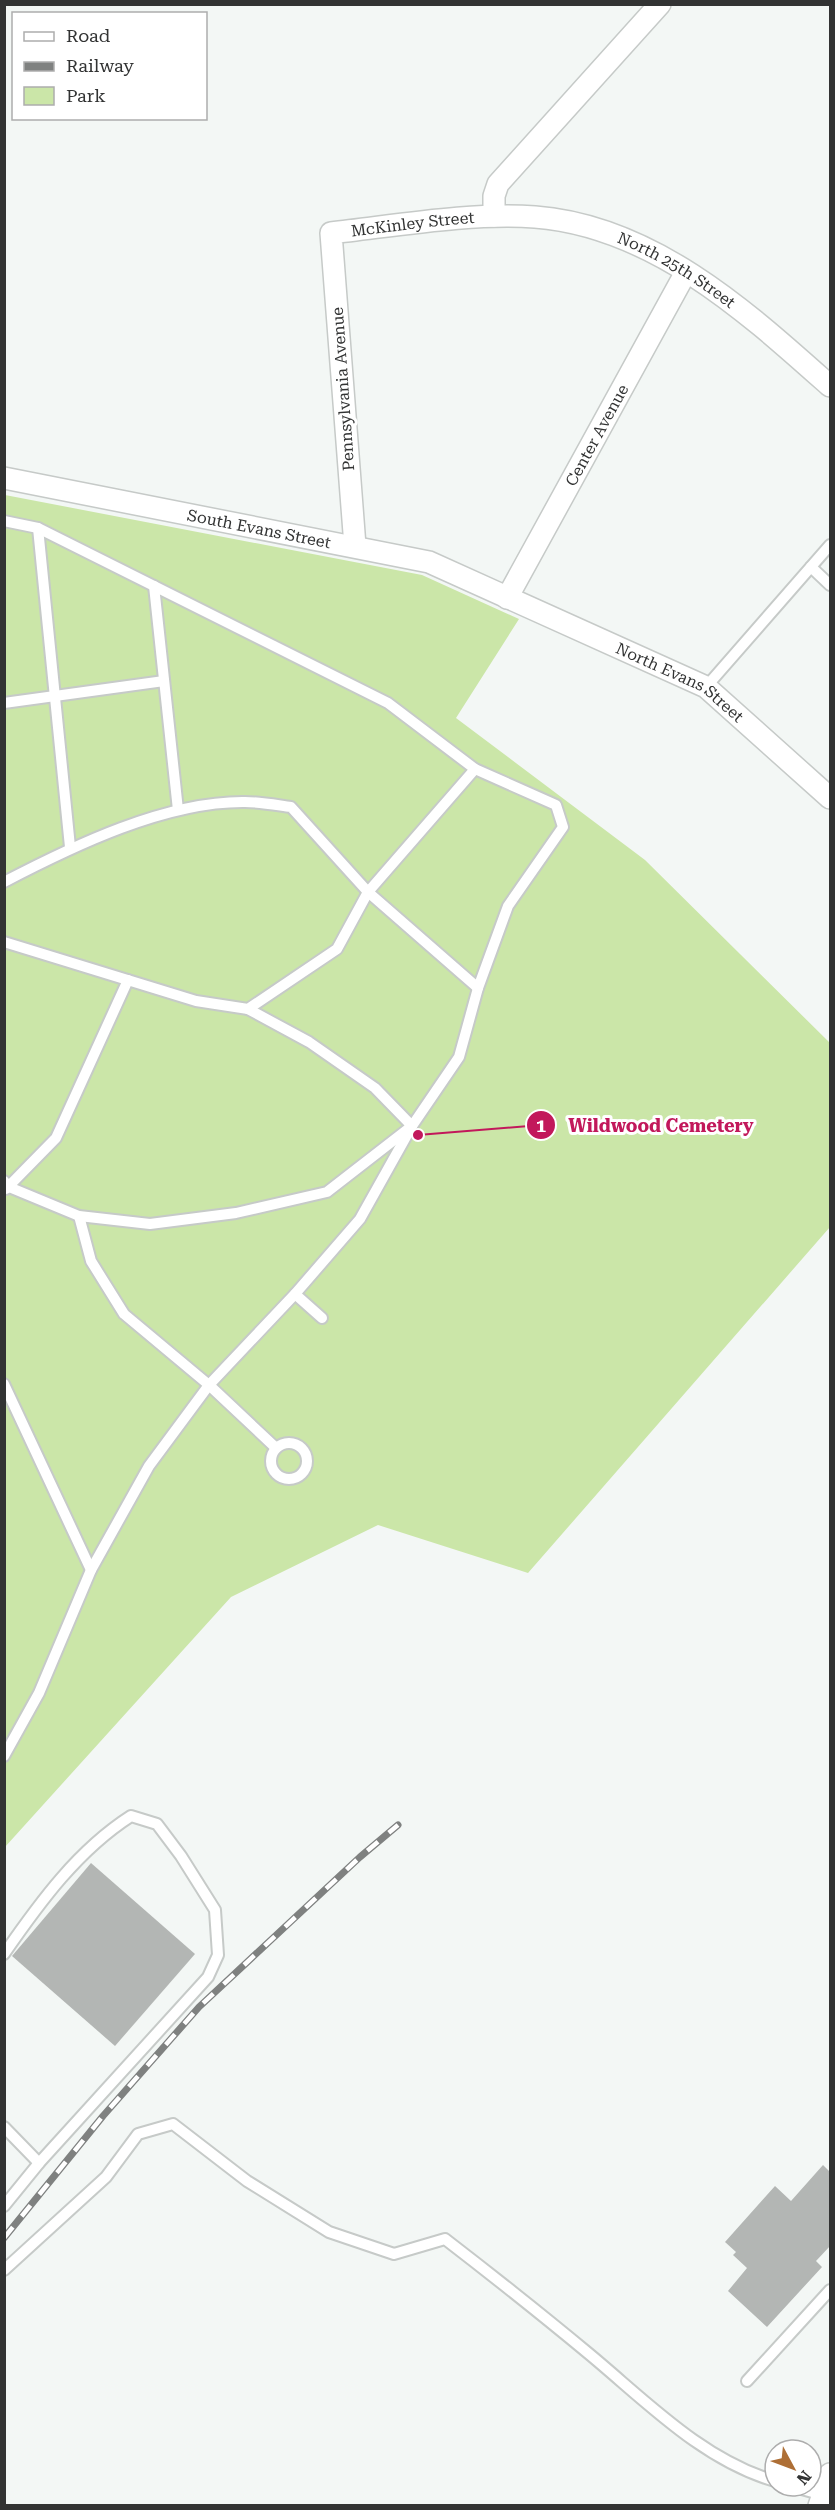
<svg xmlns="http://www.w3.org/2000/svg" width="835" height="2510" viewBox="0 0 835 2510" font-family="'Roboto Serif',serif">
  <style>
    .green { fill: #cbe6a8 }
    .building { fill: #b3b6b4 }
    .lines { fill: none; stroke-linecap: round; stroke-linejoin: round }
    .service-casing { stroke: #c6cac8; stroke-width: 14 }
    .minor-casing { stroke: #c6cac8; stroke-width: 24 }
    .service { stroke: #fff; stroke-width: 10 }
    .minor { stroke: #fff; stroke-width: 21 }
    .rail-casing { stroke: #7f8180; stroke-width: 7 }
    .rail { stroke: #fff; stroke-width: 4.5; stroke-dasharray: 14; stroke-linecap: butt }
    .labels { text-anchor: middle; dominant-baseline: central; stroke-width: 6; stroke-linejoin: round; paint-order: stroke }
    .street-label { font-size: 16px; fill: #323333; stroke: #fff }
    .leader { fill: none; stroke: #c2185b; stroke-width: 2 }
    .callout-dot { fill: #c2185b; stroke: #fff; stroke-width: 2 }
    .mark-label { font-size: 18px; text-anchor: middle; font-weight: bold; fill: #fff }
    .callout-label { font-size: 18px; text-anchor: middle; font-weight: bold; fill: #c2185b; stroke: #fff; stroke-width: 6; stroke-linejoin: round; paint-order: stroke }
  </style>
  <rect width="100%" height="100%" fill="#f3f7f5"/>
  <!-- green -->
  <polygon class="green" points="5,495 422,575 519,619 456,718 645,860 830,1043 830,1227 528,1573 378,1525 231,1597 5,1847"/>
  <!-- building -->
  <g class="building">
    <polygon points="91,1863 195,1954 115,2046 12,1956"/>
    <polygon points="823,2165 831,2173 831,2245 816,2261 822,2267 767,2327 728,2291 747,2268 733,2255 736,2252 725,2242 775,2186 791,2201"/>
  </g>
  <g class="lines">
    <!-- service casing -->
    <g class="service-casing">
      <g id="service">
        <polyline points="4,521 38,528 388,703 475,769 556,805 563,827 508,906 478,988 459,1057 412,1126 360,1219 295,1294 209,1385 149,1466 91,1570 39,1693 4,1756"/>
        <polyline points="38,528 70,847"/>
        <polyline points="811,567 830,585"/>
        <polyline points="154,586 178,810"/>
        <polyline points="706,687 830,545"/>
        <polyline points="4,703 164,681"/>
        <path d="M4,882c69,-36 162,-81 241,-80 15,0 31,3 46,5l77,85 110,96"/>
        <polyline points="4,942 196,1001 248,1009 337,949 368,892 475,769"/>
        <polyline points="4,1181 9,1187 79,1216 150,1224 236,1213 327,1192 412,1126 375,1088 309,1042 248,1009"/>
        <polyline points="6,1189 56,1138 128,980"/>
        <polyline points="79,1216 91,1261 124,1314 209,1385 276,1448"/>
        <polyline points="295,1294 322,1318"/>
        <polyline points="4,1384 91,1570"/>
        <circle cx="289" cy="1461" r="18"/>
        <path d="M4,1954c36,-52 74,-104 127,-138l26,8 24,32 34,54 3,45 -10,22 -169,186 -35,43"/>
        <polyline points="4,2127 39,2163"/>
        <path d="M4,2270l102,-93 32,-43 35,-10 74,57 82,51 65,22 51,-15c48,37 96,75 143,114 57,47 114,107 187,128"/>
        <polyline points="747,2381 830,2290"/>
        <polyline points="791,2486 823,2495"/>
      </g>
    </g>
    <!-- minor casing -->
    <g class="minor-casing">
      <g id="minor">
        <polyline points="494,216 494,196 498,184 660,4"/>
        <path id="s1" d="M4,478l425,84 277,125 124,111"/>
        <path id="s2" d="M355,546l-24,-313c63,-7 142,-21 204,-16 118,9 212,95 295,169"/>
        <path id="s3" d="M507,598l179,-326"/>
        <polyline points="819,2506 830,2474"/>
      </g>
    </g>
    <!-- service -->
    <use href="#service" class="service"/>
    <!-- minor -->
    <use href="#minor" class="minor"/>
    <!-- rail casing -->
    <g class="rail-casing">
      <polyline id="rail" points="4,2238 103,2116 199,2007 360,1857 398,1825"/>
    </g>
    <!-- rail -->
    <use href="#rail" class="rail"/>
  </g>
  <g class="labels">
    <!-- street labels -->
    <g class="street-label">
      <text stroke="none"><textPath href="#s2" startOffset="396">McKinley Street</textPath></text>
      <text stroke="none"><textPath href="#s2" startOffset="672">North 25th Street</textPath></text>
      <text transform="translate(343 389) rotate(-94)">Pennsylvania Avenue</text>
      <text stroke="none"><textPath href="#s3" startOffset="186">Center Avenue</textPath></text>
      <text stroke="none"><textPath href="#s1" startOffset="260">South Evans Street</textPath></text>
      <text stroke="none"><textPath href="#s1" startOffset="712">North Evans Street</textPath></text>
    </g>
  </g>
  <!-- callouts -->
  <path class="leader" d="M418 1135L541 1125"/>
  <g class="callout-dot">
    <circle cx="418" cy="1135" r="6"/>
    <circle cx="541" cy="1125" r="15"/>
  </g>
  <g class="mark-label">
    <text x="541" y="1132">1</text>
  </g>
  <g class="callout-label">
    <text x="661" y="1132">Wildwood Cemetery</text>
  </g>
  <!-- border -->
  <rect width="835" height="2510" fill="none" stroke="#323333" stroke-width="12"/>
  <!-- legend -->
  <rect x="12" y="12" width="195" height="108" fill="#ffffff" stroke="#adadad" stroke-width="1.5"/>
  <rect x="24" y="32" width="30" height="9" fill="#ffffff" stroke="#adadad" stroke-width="1.5"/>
  <text x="66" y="42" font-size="18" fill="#323333">Road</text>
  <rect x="24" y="62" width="30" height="9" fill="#7f8180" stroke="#adadad" stroke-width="1.5"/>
  <text x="66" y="72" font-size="18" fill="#323333">Railway</text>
  <rect x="24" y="87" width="30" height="18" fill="#cbe6a8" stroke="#adadad" stroke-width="1.5"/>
  <text x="66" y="102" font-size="18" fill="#323333">Park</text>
  <!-- north arrow -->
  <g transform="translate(793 2468) rotate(131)"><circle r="28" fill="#ffffff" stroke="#adadad" stroke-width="1.5"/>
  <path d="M0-4.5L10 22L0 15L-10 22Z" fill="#ae6f36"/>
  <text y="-9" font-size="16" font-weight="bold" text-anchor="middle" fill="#323333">N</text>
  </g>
</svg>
